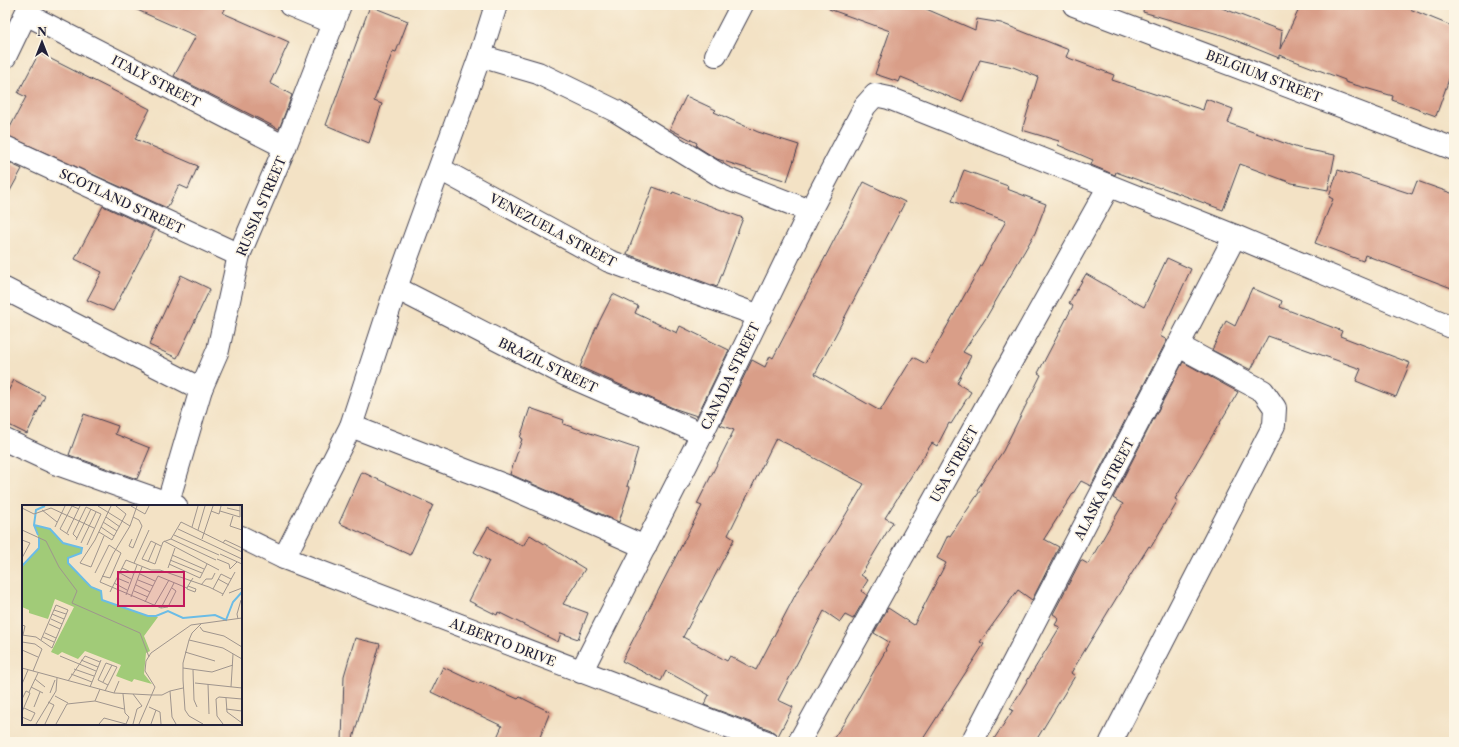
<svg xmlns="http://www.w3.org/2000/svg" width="1459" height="747" viewBox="0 0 1459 747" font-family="'Libre Caslon Text',serif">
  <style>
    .building { fill: #d99e88; fill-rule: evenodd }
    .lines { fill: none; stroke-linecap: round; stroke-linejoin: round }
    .minor-casing { stroke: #413f50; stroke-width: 24 }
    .minor { stroke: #fff; stroke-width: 22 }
    .labels { text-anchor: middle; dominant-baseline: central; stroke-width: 3; stroke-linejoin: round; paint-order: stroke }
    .street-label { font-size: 13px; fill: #22223b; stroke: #fcf5e5 }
    .inset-river { fill: none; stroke: #6bbce6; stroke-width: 2 }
    .inset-road { fill: none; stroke: #9f958e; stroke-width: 1 }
    .view { fill: #c2185b; fill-opacity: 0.15; stroke: #c2185b; stroke-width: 2 }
    .inset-edge { fill: none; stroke: #22223b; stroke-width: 2 }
  </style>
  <rect width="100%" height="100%" fill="#fcf5e5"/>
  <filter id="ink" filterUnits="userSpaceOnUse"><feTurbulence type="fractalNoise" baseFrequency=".025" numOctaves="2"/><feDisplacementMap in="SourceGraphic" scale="8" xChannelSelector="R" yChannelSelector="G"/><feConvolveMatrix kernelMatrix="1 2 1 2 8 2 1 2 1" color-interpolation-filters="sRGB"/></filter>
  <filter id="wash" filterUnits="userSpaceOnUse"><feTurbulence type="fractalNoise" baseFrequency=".012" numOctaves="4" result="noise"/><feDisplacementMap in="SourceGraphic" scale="16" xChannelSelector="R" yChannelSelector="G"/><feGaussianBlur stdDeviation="0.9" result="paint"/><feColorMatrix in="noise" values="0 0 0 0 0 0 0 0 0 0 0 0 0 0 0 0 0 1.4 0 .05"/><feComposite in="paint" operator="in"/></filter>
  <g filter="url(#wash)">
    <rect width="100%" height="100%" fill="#f3e2c5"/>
    <g id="blocks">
      <!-- building -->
      <g class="building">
        <polygon points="126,5 227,5 223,13 289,42 270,83 292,95 279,129 174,76 196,36"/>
        <polygon points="829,5 917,5 975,30 977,19 1001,23 1069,50 1066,57 1114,75 1112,80 1203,110 1206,99 1233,109 1228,123 1298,148 1335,155 1328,190 1292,183 1240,164 1223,210 1161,187 1160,188 1116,172 1115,175 1091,165 1093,160 1058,145 1059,141 1022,130 1038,77 1013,67 980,60 962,102 901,77 899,82 875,74 890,31 829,9"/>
        <polygon points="1144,5 1214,5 1222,8 1282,31 1280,49 1301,5 1400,5 1454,27 1454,65 1436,116 1392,100 1393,96 1345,82 1345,80 1279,55 1279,58 1225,36 1143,12"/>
        <polygon points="370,6 408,21 396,52 393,51 374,101 382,104 369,143 326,125"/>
        <polygon points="39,53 150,109 135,139 198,166 188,189 179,185 167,208 6,135 26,97 18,93"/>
        <polygon points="686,96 716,110 714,112 758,132 799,145 787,181 717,159 696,146 697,143 670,129"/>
        <polygon points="5,161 22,169 5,200"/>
        <path d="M964,170l44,16 -1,3 39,15 -11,29 -49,85 -23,34 8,4 -14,27 14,9 -20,32 -2,-1 -12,23 -5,-3 -47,75 8,4 -32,53 7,5 -7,11 6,4 -14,24 -8,-4 -5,7 -16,-11 -46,89 15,7 -15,29 -7,-6 -67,-25 5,-10 -43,-24 -5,10 -39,-20 80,-155 -5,-2 37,-74 -14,-5 32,-65 13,7 5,-11 3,2 91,-176 41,20 -90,172 65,37 33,-54 13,7 80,-143 -54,-20zM776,438l88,46 -31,52 -33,50 -44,84 -26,-14 -3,5 -44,-24 51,-98 -6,-4z"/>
        <polygon points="1338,170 1412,194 1417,181 1454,194 1454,289 1365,255 1363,261 1315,243 1333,199 1329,197"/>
        <polygon points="653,187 672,194 673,192 743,218 717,287 627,254"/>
        <polygon points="103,206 155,230 113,311 87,300 102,272 75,259"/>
        <polygon points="1167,258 1191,269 1160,336 1167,340 1091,486 1081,481 1044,539 1059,547 1032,600 1018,590 980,642 984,644 921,742 831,742 846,720 886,650 885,649 889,642 874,633 888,608 914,625 946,563 937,558 948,535 950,536 980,491 977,490 1003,451 1041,375 1038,373 1073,306 1069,303 1086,274 1144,307"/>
        <polygon points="181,275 210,289 177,358 149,345"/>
        <polygon points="1252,288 1282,301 1280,307 1342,331 1340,336 1410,363 1396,397 1356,381 1361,369 1268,336 1251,370 1212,350 1226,321 1235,326"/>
        <polygon points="613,294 638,306 635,313 677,333 680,326 729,350 697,416 673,408 580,367 595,330"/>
        <polygon points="1183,362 1238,392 1175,499 1178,501 1151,547 1149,546 1117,597 1071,673 1075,676 1035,742 992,742 1013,710 1010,709 1060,627 1055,625 1059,618 1053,614 1081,560 1088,564 1123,504 1113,498"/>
        <polygon points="14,380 45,396 27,434 5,423 5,397"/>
        <polygon points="530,408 564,420 563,424 638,449 627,486 630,487 619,522 510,474 522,439 520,438"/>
        <polygon points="84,414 118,426 115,434 150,448 137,479 69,455"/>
        <polygon points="362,472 433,505 410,555 339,523"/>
        <polygon points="488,527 523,546 530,535 585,569 563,604 588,613 578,639 561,633 558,642 498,612 497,615 469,601 489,561 474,552"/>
        <polygon points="355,638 380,644 352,742 342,742 344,676"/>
        <polygon points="443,667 479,684 480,682 518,699 520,697 550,712 538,742 495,742 502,726 431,692"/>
      </g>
    </g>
  </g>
  <g filter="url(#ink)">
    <use href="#blocks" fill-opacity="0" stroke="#413f50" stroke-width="1"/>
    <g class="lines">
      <!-- minor casing -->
      <g class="minor-casing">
        <g id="minor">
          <polyline points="290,5 333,23"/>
          <polyline points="1074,5 1454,149"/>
          <polyline points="26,14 285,147"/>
          <polyline points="716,55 742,5"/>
          <polyline points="480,56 538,73 616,111 723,177 810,211"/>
          <polyline points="5,57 30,5"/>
          <polyline points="5,147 239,255"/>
          <polyline points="440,169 609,261 760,316"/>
          <polyline points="396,288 566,375 702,434"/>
          <polyline points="5,289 201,389"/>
          <polyline points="351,426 509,487 645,547"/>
          <polyline points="5,440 57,464 176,506"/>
          <polyline points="168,502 201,389 218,350 239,255 285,147 340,5"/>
          <polyline points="241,537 284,558 767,742"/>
          <polyline points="284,558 351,426 396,288 480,56 496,5"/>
          <polyline points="581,672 702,434 810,211 865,106 875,95 889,98 1235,236 1454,328"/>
          <polyline points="799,742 1109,186"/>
          <polyline points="972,742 1235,236"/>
          <polyline points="1111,742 1274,425 1275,408 1263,391 1179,346"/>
        </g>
      </g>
      <!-- minor -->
      <use href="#minor" class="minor"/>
    </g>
  </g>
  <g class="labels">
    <!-- street labels -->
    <g class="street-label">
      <text transform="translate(1264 76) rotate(21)">BELGIUM STREET</text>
      <text transform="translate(156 81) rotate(27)">ITALY STREET</text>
      <text transform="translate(122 201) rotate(25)">SCOTLAND STREET</text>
      <text transform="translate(261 206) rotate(-67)">RUSSIA STREET</text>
      <text transform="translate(553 230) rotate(28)">VENEZUELA STREET</text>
      <text transform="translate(548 365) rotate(26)">BRAZIL STREET</text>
      <text transform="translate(730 376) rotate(-64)">CANADA STREET</text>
      <text transform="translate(954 464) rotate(-61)">USA STREET</text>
      <text transform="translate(1104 489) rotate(-62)">ALASKA STREET</text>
      <text transform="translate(503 642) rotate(21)">ALBERTO DRIVE</text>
    </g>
  </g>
  <!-- overview -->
  <g transform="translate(22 505)">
    <rect width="220" height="220" fill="#f3e2c5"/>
    <path d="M12,20l16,4 13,14 19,5 -1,5 -13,5v5l23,24 10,4 1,9 46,16 10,1 -14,19 6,15 -4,2 -2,21 8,10 -18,-5 -2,3 -16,-6 5,-11 -36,-14 -7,8 -16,-7 -4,3 -7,-3 23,-45 -19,-8 -7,20 -19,-6v-3l-7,-3v-40l17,-19 1,-6z" fill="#a1cb78"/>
    <path class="inset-river" d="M12,20l16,4 13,14 19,5 -1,5 -13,5v5l23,24 10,4 1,9 46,16h8l12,-5 15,7 32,-3 11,5 7,-18 9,-10M16,30l-4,-10 2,-15 9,-4M0,61l17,-18v-11"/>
    <path class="inset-road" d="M76,1l32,20M109,1l14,8 4,-8M115,1l-7,20 -17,28 -13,28 61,26 7,-1 8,-16 -4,-3M0,3l12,6 17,-6 43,20M205,3l13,3M20,5l15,12M189,6l8,3 2,-8M198,6l20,6v-11M211,11l-3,10 12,4M84,12l14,10M81,17l14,9M33,22l10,-21M79,22l13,9M170,22l6,-21M156,24l64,30M0,25l24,11 13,26 18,24 -5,12 68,30 9,24M176,25l7,-24M77,27l13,8 14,-26 -10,-8M45,28l13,-27M47,30l-9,-6 12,-23 7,3M152,30l45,20M82,31l-13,31 -11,-4 15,-23 16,-34M55,33l-4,-4 13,-27 15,7 -14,31M110,34l-3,7 4,2 9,-22 -3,-6 -6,-3M149,34l45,21M180,34l11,-33M0,35l8,3 -8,15M54,35l15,-31M142,36l55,29M59,38l15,-31M201,38l2,-3 17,8M139,41l-10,-5 -9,18 13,5 8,-22 8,-3 10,-17 61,30M198,49l22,10M150,50l32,14M195,54l12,5 1,5 7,-7M148,55l32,13M126,57l8,-19M112,58l15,-33M147,59l31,14 7,-14M100,63l11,5M146,63l7,-20M73,68l14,-28 12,8 -11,25 -8,-2M98,68l11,6M118,69l15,7M95,73l12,5M196,74l11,6M116,75l15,6M92,78l13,7M114,80l14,7M179,80l5,-6h6l3,-6M166,81l8,3 -1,3 -8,-3v-1l1,-2 3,-5 2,-3M191,84l8,-15 10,5M112,86l14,6M88,87l16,-32 25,10h9l49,17 14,7M207,88l13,-5M104,90l11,-30M200,91l13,-24M109,92l11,-30M123,97l13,-26 29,12M132,101l15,-26M139,103l13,-25M32,105l12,4M30,109l12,5M29,114l11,5M216,114l-1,-5 4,-14M27,119l11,5M179,119l-9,9 -3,7 -6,23v17l2,30 4,6 14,8M0,120l3,1 -2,9M178,122l3,4 21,5 18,11M23,128l11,5M0,130l14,2 16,11 16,-38 -12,-5 -15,35M21,132l11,5M167,135l34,8 19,11M0,137l13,2 7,5 -9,22M0,145l16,7M163,147l30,9M38,151l36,15M59,155l17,7M0,163l92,25 38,2M161,163l29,4 21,-7M52,164l20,7M171,165l1,30 3,7M49,169l21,8M13,174l10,8M46,176l17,-25 15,6M81,177l9,-17M173,178l47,5M0,179l6,-14M186,179l1,30M9,182l12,6M68,182l11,-27M209,182l2,-33M83,186l12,-24 -11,-4 -8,17 10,5M148,186l13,-3M7,187l9,-19M28,188l5,-13M92,188l5,-12M130,190h10l8,-4 2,26 4,7M33,191l13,7M204,193l1,14 15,11M0,194l4,-8 4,2 -8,19M73,196l29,8M12,202l6,-15M127,202l11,5 1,12M204,204l16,2M0,212l9,4 4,-8 -11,-5M14,219l20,-33 1,-13M23,219l9,-19 -6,-3M34,219l11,-20 28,-3 5,-12M77,219l5,-6 22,6 3,-7 -4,-4 -2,-19M111,219l4,-15 5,-3 -9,-12M117,219l16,-37 -10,-16 1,-10 5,-8 40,-28 51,-7M129,219l5,-14M201,219l-6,-8 -1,-17 3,-2 23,2"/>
    <path class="view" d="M96,67h66v34h-66z"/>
    <rect width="220" height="220" class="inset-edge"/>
  </g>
  <!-- margin -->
  <rect width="1459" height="747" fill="none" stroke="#fcf5e5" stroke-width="20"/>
  <!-- north arrow -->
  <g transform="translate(42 42)" stroke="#fcf5e5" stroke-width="3" paint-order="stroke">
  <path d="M0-3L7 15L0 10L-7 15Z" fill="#22223b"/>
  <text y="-6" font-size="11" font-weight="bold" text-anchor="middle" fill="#22223b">N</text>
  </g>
</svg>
